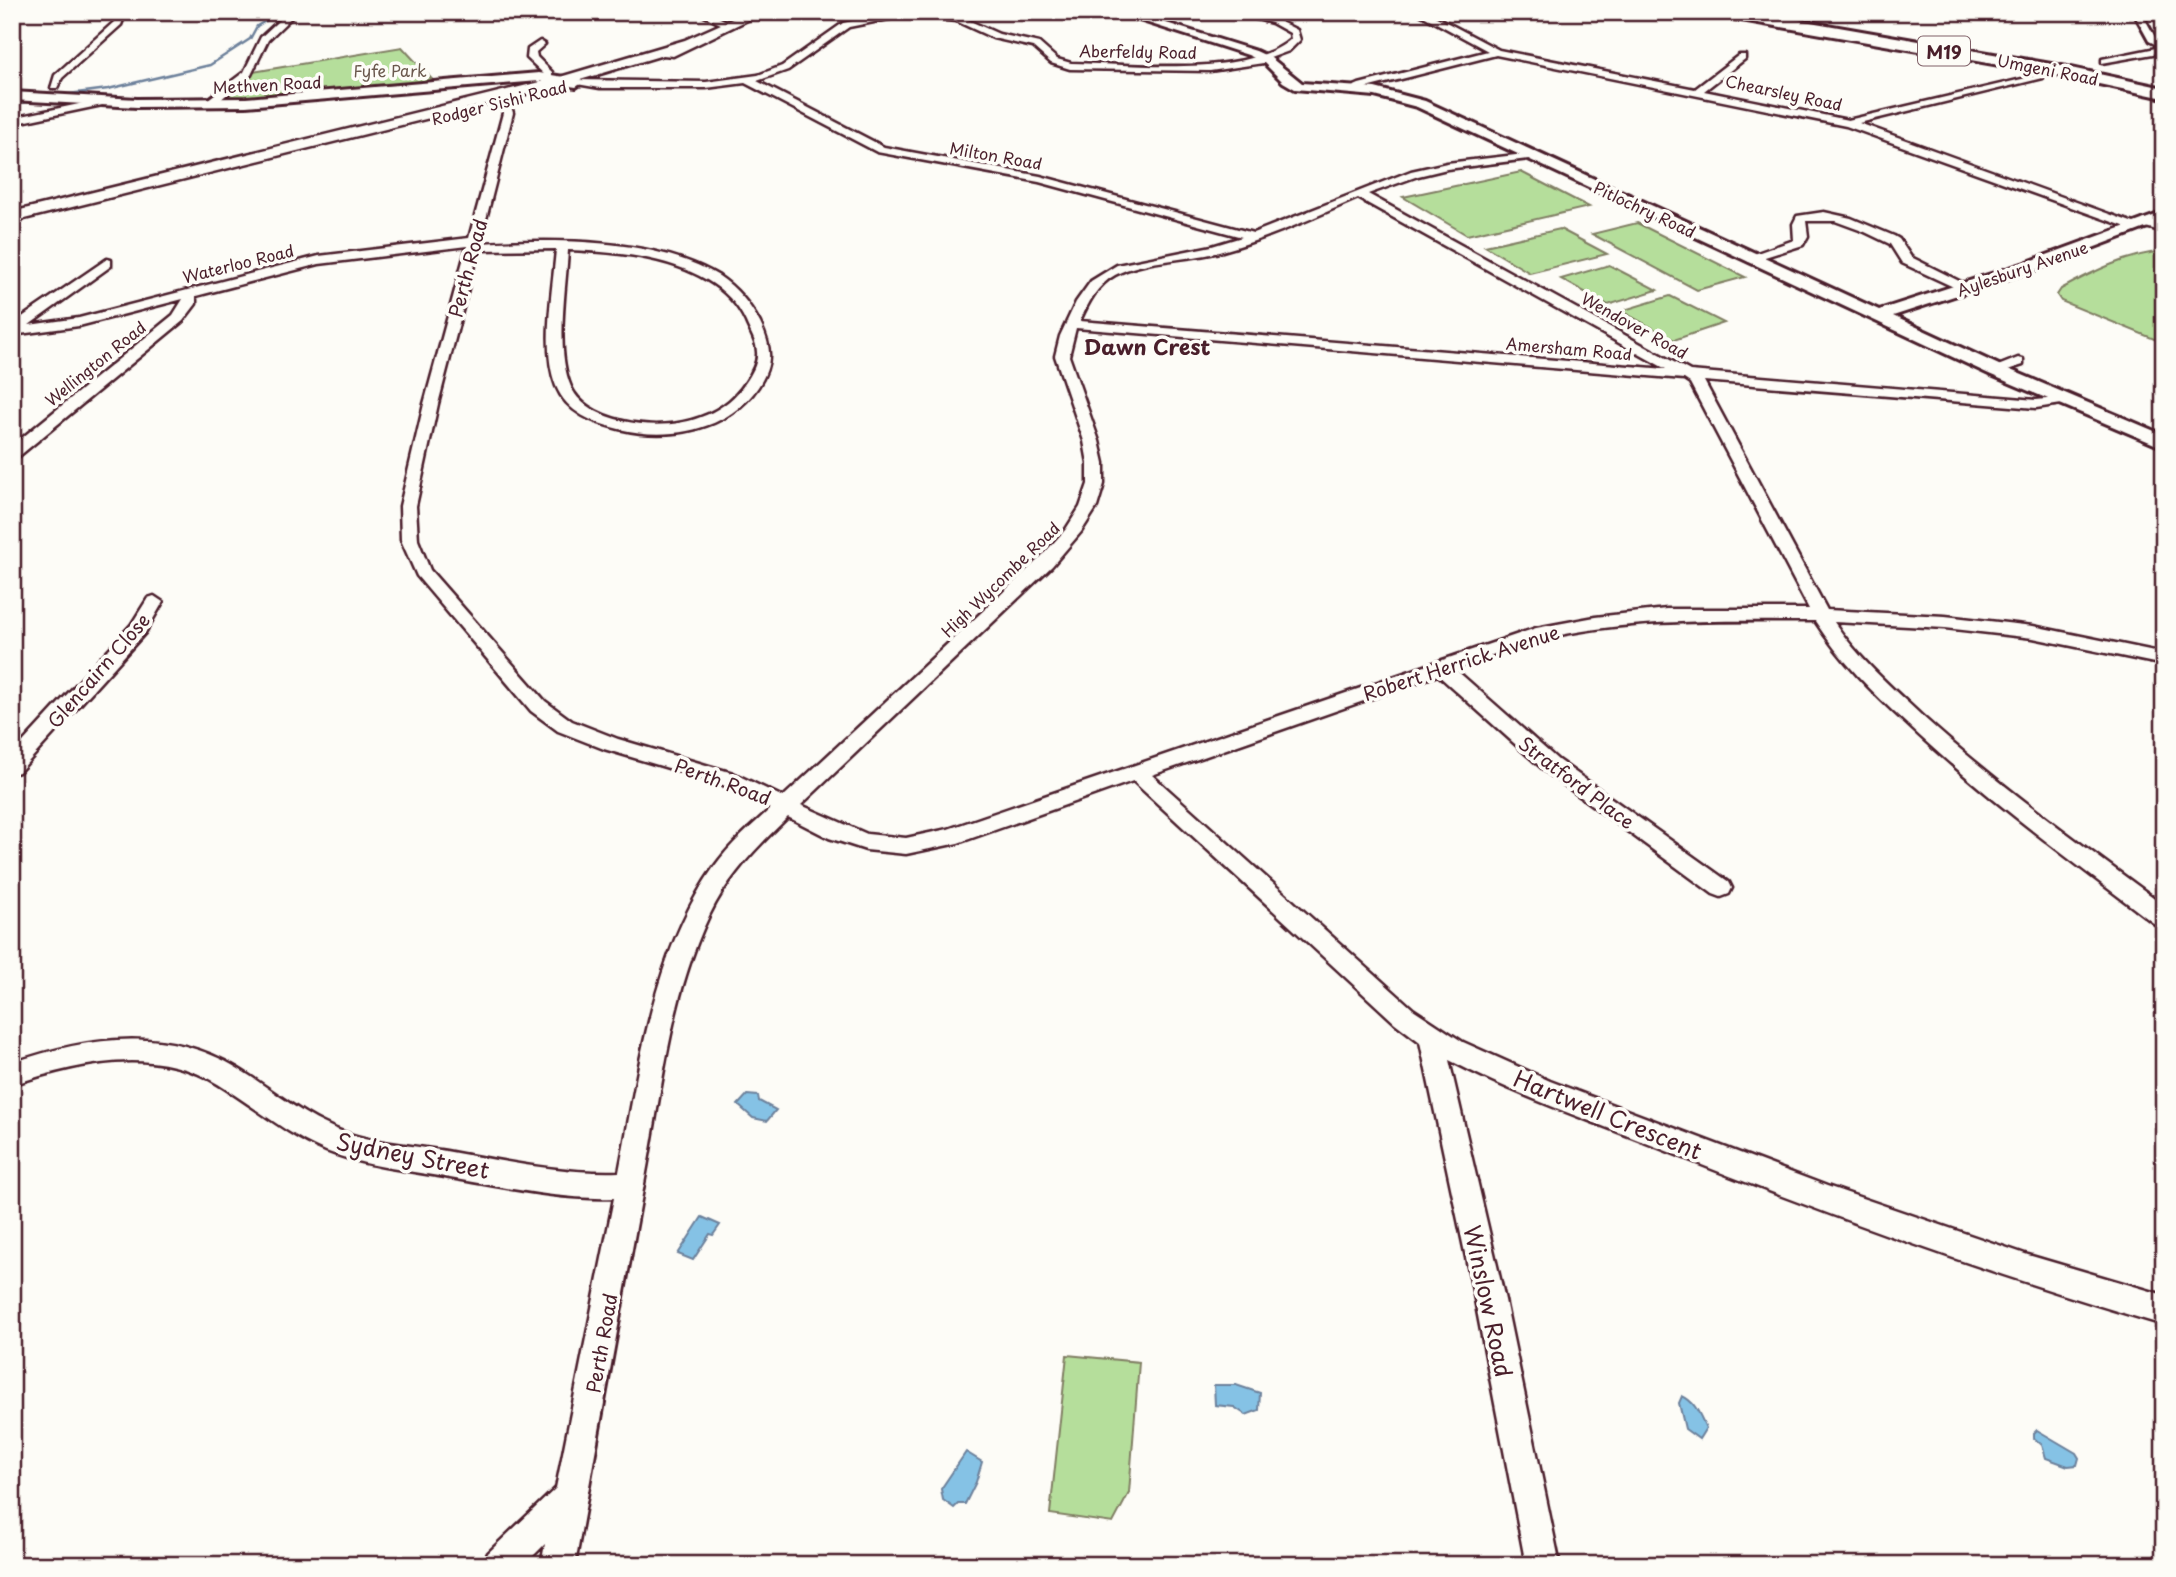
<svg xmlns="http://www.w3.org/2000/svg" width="2176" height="1577" viewBox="0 0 2176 1577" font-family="'Playpen Sans',sans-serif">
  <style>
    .green { fill: #b5de9b; stroke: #807e63; stroke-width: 2 }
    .water { fill: #85c2e5; stroke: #6d819b; stroke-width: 2 }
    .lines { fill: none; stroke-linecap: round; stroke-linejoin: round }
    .stream { stroke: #6d819b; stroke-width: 2.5 }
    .minor-casing { stroke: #4a1f2b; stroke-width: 5 }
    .tertiary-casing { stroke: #4a1f2b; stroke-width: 6 }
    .secondary-casing { stroke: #4a1f2b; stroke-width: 5 }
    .motorway-casing { stroke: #4a1f2b; stroke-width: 6 }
    .minor { fill: #fdfcf7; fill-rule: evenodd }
    .tertiary { fill: #fdfcf7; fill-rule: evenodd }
    .secondary { fill: #fdfcf7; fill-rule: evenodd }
    .motorway { fill: #fdfcf7; fill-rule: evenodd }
    .labels { text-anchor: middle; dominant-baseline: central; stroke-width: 7; stroke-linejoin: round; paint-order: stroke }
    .far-street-label { font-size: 16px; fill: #4a1f2b; stroke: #fdfcf7 }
    .far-park-label { font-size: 16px; fill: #6a584d; stroke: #fdfcf7 }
    .shield { fill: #fdfcf7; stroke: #806168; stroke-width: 2 }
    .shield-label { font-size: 18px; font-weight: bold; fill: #4a1f2b }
    .street-label { font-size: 19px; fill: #4a1f2b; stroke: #fdfcf7 }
    .far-district-label { font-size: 21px; font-weight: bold; fill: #4a1f2b; stroke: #fdfcf7 }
    .near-street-label { font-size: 23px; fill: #4a1f2b; stroke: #fdfcf7 }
  </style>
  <rect width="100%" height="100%" fill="#fdfcf7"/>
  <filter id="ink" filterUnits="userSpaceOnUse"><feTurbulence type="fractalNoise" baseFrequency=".0143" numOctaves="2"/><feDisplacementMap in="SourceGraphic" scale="14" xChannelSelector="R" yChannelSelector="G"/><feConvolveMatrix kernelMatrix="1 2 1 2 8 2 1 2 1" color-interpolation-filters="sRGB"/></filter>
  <g filter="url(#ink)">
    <!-- green -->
    <g class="green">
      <polygon points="402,47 439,87 210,102 247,73"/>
      <polygon points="1521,172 1589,207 1467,235 1403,197"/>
      <polygon points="1637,223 1745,277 1697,290 1592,234"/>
      <polygon points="1560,229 1607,254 1530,273 1485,246"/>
      <path d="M2164,251v92l-103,-42 -4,-6 4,-6c31,-17 67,-35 103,-38z"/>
      <polygon points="1609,265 1657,290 1608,305 1561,279"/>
      <polygon points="1670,296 1724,323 1674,340 1621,311"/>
      <polygon points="1067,1355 1139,1362 1129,1493 1113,1523 1050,1514"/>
    </g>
    <!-- water -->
    <g class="water">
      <polygon points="747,1095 758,1096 759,1101 776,1110 767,1121 753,1118 738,1105"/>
      <polygon points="702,1217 720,1225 713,1235 710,1234 693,1260 678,1254"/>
      <polygon points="1214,1385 1236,1385 1260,1393 1259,1410 1246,1415 1234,1407 1215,1405"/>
      <path d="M1682,1396c14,6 18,20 24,32l-7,11 -14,-10 -6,-26z"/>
      <polygon points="2037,1430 2076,1453 2079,1458 2077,1465 2068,1466 2046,1458 2042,1445 2034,1438 2034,1433"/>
      <polygon points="966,1452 982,1462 976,1482 965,1504 958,1504 954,1508 943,1500 941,1489"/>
    </g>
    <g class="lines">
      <!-- stream -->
      <g class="stream">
        <polyline points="53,96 108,89 210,65 250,39 257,26 280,12"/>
        <polyline points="12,104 29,102"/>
      </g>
      <!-- minor casing -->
      <g class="minor-casing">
        <g id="minor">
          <polygon points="118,12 126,12 121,25 62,78 57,88 51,88 55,75 114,22"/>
          <polygon points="288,12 297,12 268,40 251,75 215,104 207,104 207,100 244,72 261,37"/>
          <polygon points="696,12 708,12 734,25 727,27"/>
          <path d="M895,12h42l24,5 38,17 40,9 18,16 14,4c58,1 177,15 220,-24l-1,-6 -18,-10 -42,-11c25,0 45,6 67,18l3,10 -11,11 -19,7v4l-60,9 -140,-2 -19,-6 -18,-16 -40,-9 -37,-17 -52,-5 -55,11 -61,43 -31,11 127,66 156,29 213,57 158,-62 36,-8 86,-10 4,1v4l-90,11 -29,7 -50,18 322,177 346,29 32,-3 2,3 -2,3 -32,5 -332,-27 123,229 118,6 88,10 131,27v12l-131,-27 -88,-10 -111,-6c23,35 56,64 87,93 76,69 160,129 243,190v22l-8,-2c-85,-65 -172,-128 -249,-201 -34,-31 -67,-64 -92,-103 -92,0 -183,-3 -273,18 -30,7 -59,20 -87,30l103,91 171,122 3,6 -3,6 -8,3 -8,-3 -169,-124 -106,-95 -286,100 261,234 50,33 87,39 277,105 201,69 136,40v30c-168,-49 -332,-108 -495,-173 -74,-30 -149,-55 -220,-92l56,240 55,265h-34l-51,-265 -55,-258 -25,-19 -262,-242 -175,62 -52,11 -40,-4 -37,-12 -41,-21c-32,31 -60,59 -79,99 -38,79 -47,172 -63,257 -24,131 -48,262 -71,392h-34l4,-21 -21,21h-41l5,-12 68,-65 58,-290c-55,2 -110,-11 -164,-20 -42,-8 -84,-11 -124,-27 -40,-17 -72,-45 -108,-67 -64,-39 -140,-21 -206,1v-22c75,-26 154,-38 225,5 35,21 66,49 104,63 32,12 67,14 99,19 59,10 119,24 179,22 20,-103 33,-217 95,-305 16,-23 37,-40 56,-58l-51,-26 -115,-34 -46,-18 -27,-20 -114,-135 -16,-36 -1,-34 24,-102 43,-158 -148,18 -123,32v8l-13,17 -165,136 -6,2v-13l161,-131 10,-16 -104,27 -67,9v-11l95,-65 4,1v6l-82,59 50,-7 240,-62 150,-18 34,-125 -2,-7 -14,-9 8,-2 15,8 3,10 -33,130c73,-4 174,-6 239,33 18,12 31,28 41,47 12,25 13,41 -2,64 -30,44 -89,54 -139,42 -25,-6 -52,-16 -63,-43 -15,-37 -3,-97 0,-137l-78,1 -40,154 -22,102 2,34 12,30 115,131 27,20 46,18 115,34 50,24 257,-239 26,-29 14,-22 8,-23v-21l-4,-22 -29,-85 5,-20 16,-34 15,-21 26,-16 95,-19 30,-9 -203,-55 -162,-30 -132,-69 -39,5h-106l-29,-5 5,-3 130,2 52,-7 24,-9 61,-43zM1358,198l308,171 -586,-48c8,-18 17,-36 35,-46 30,-16 71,-14 104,-23 48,-13 94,-34 139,-54zM568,250c47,2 98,6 139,30 17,10 31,24 39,42 4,10 11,20 11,30 1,11 -5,21 -11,30 -26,40 -79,49 -123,39 -20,-5 -43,-14 -52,-34 -16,-36 -5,-98 -3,-137zM1076,328l608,51 6,4 119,226h-142l-72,8 -59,11 -588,201 -42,9 -39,-4 -66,-29 251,-239 29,-34 16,-25 7,-23v-21l-5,-22 -30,-85z"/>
          <polygon points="1416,12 1427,12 1499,50 1695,89 1739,55 1745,55 1745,59 1704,91 1848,120 2043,74 2043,78 1859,123 2142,226 2132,229 1846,126 1496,55 1350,92 1350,88 1359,84 1488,51"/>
          <polygon points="2133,12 2141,12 2155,37 2164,41 2164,52 2102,63 2102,59 2161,47 2149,41"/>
          <polygon points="540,41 545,44 536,52 537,57 552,72 552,76 546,76 527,58 528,49"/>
          <polygon points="103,99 108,102 107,104 12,124 12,118"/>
          <polygon points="1824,212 1851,218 1894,236 1899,239 1911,257 1971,287 1965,291 1960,290 1902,263 1890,244 1865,232 1835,221 1806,221 1808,236 1803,245 1749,262 1743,258 1794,240 1793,224 1797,216"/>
          <polygon points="2146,219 2164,224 2164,232 2142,226 2142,220"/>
          <polygon points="2018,358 2023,359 2023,365 1995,374 1988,370"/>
          <polygon points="154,596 163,602 145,633 19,772 12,774 12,754 131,625 148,598"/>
        </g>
      </g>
      <!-- tertiary casing -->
      <g class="tertiary-casing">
        <g id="tertiary">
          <polygon points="1114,12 1131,12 1256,51 1271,58 1302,83 1375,88 1425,101 1879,310 2025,263 2164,212 2164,221 2037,269 1893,316 2001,366 2164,435 2164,448 1989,374 1417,107 1375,96 1295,89 1283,82 1263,62 1248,55"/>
          <polygon points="539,73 576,79 582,83 576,87 539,81 246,106 137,107 12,100 12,92 137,99 246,98"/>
        </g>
      </g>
      <!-- secondary casing -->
      <g class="secondary-casing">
        <polygon id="secondary" points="748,12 764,12 673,56 663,55 570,83 12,222 12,212 560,77 685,40"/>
      </g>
      <!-- motorway casing -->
      <g class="motorway-casing">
        <polygon id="motorway" points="1716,12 1753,12 2057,65 2164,88 2164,98 2057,75 1724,17"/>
      </g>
      <!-- minor -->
      <use href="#minor" class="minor"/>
      <!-- tertiary -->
      <use href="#tertiary" class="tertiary"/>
      <!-- secondary -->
      <use href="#secondary" class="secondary"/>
      <!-- motorway -->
      <use href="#motorway" class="motorway"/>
    </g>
  </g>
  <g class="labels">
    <!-- far-street labels -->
    <g class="far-street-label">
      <text transform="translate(1138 51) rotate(1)">Aberfeldy Road</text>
      <text transform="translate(2048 69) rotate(11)">Umgeni Road</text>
      <text transform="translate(267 84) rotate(-3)">Methven Road</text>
      <text transform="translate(1784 92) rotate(12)">Chearsley Road</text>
      <text transform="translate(499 102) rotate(-14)">Rodger Sishi Road</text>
      <text transform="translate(996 155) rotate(10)">Milton Road</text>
      <text transform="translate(1645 209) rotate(25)">Pitlochry Road</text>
      <text transform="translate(238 263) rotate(-14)">Waterloo Road</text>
      <text transform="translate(2022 268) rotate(-19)">Aylesbury Avenue</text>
      <text transform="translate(1635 325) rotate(29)">Wendover Road</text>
      <text transform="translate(1569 348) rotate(5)">Amersham Road</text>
      <text transform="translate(95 363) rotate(-39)">Wellington Road</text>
      <text transform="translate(1000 579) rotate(-44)">High Wycombe Road</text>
    </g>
    <!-- far-park labels -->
    <g class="far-park-label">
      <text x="390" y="70">Fyfe Park</text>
    </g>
    <!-- shield labels -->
    <rect class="shield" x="1918" y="36.5" width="52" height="29" rx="5"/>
    <g class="shield-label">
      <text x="1944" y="51">M19</text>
    </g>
    <!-- street labels -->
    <g class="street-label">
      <text transform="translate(467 268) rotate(-75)">Perth Road</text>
      <text transform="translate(1461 662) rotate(-18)">Robert Herrick Avenue</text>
      <text transform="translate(98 670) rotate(-49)">Glencairn Close</text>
      <text transform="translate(723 781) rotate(20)">Perth Road</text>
      <text transform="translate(1577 782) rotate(37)">Stratford Place</text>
      <text transform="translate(601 1343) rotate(-80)">Perth Road</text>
    </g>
    <!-- far-district labels -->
    <g class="far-district-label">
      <text x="1147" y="346">Dawn Crest</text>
    </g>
    <!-- near-street labels -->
    <g class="near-street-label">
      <text transform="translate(1608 1114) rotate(22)">Hartwell Crescent</text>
      <text transform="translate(413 1155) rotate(11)">Sydney Street</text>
      <text transform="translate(1489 1301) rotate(78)">Winslow Road</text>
    </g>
  </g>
  <!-- margin -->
  <rect width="2176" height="1577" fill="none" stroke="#fdfcf7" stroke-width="42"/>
  <rect x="21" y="21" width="2134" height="1535" fill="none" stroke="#4a1f2b" stroke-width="2.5" filter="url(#ink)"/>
</svg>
